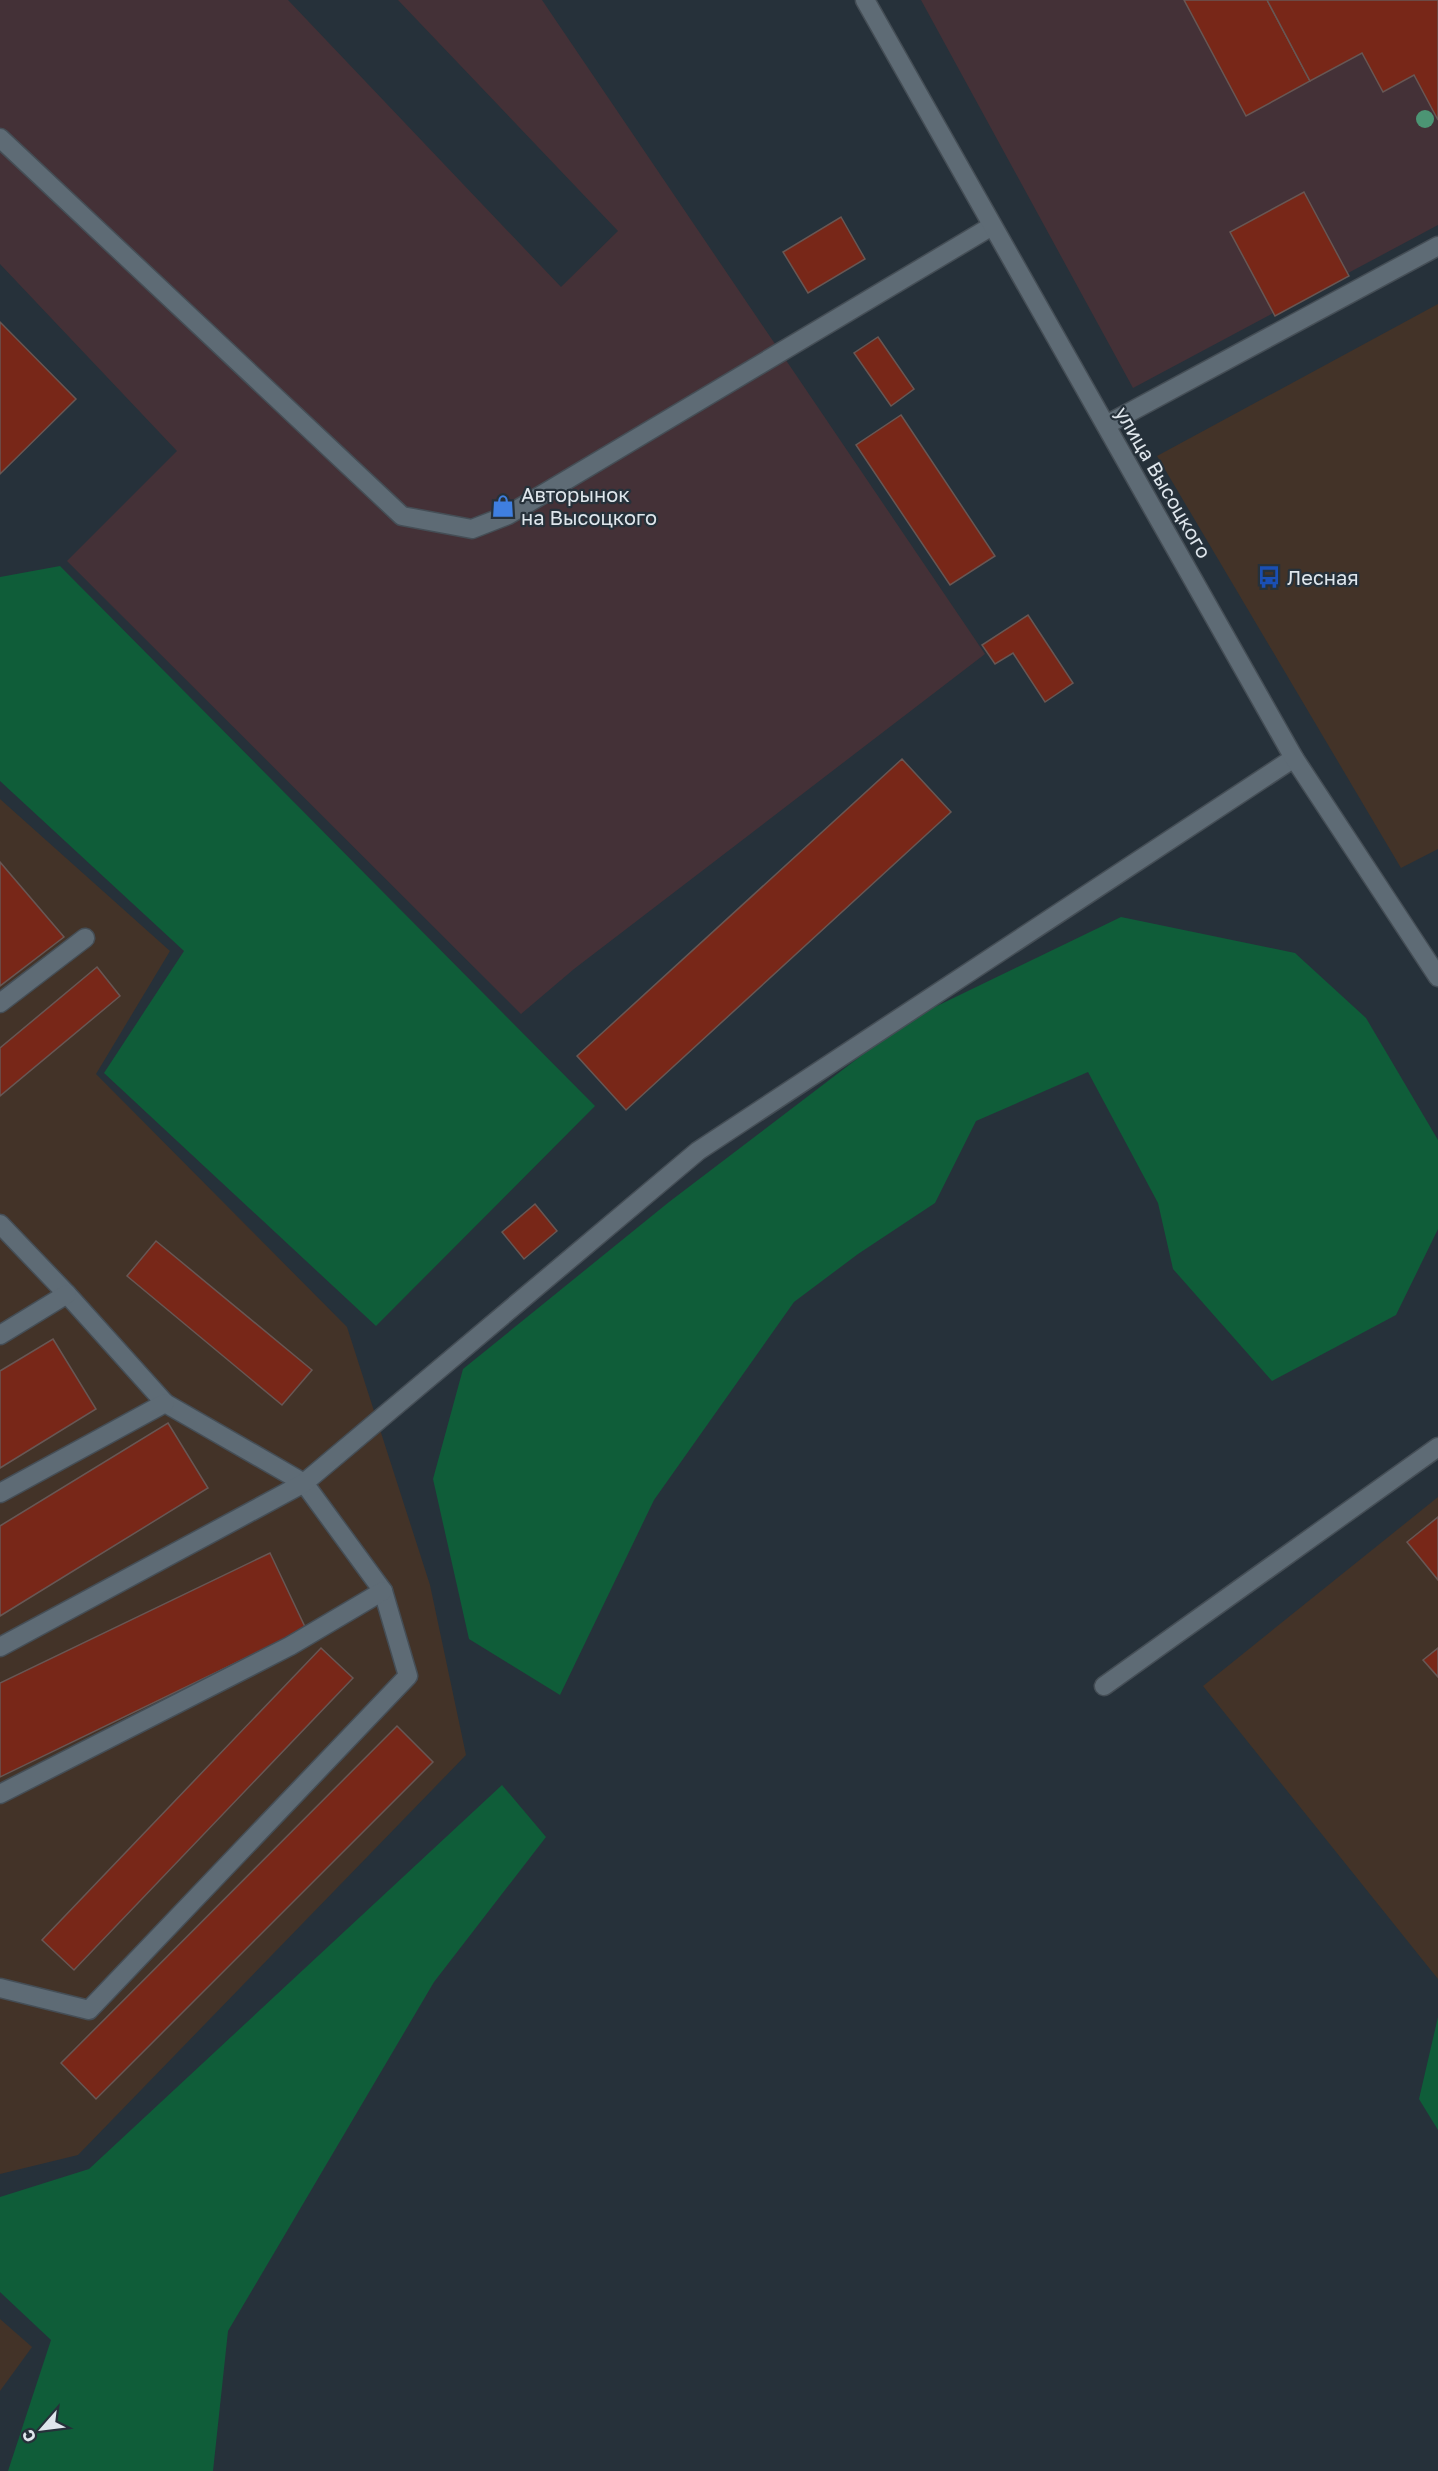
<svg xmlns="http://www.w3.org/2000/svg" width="1438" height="2471" viewBox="0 0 1438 2471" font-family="'Golos Text',sans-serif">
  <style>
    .commercial { fill: #443137 }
    .industrial { fill: #433328 }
    .green { fill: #0f5d39 }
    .building { fill: #782718; stroke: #685754; stroke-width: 1.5 }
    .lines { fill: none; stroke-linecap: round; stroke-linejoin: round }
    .lane-casing { stroke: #454e56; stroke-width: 21 }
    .street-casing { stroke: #454e56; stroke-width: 21 }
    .lane { stroke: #5e6b75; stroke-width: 18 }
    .street { stroke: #5e6b75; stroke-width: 18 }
    .tree { fill: #4c9574 }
    .labels { text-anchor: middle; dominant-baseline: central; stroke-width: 4.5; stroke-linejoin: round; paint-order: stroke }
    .street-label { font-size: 20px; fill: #dfe6ec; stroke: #26313a }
    .poi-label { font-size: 20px; fill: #dfe6ec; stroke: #26313a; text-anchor: start }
  </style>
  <rect width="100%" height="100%" fill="#26313a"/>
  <!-- commercial -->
  <g class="commercial">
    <polygon points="0,0 288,0 561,287 618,231 398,0 542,0 985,654 574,969 521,1014 67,561 177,451 0,264"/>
    <polygon points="921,0 1438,0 1438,225 1133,388"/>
  </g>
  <!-- industrial -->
  <g class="industrial">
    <polygon points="1438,304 1438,849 1401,868 1157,456"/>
    <polygon points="0,799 170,951 96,1074 347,1327 430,1585 466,1755 78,2155 0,2174"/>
    <polygon points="1438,1497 1438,1979 1203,1686"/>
    <polygon points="0,2319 32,2347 0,2391"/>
  </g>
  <!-- green -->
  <g class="green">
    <polygon points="60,566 595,1106 376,1326 104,1073 184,951 0,781 0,577"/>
    <polygon points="1121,917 1295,953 1366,1018 1438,1140 1438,1229 1396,1315 1272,1381 1173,1269 1158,1203 1088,1072 976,1121 935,1203 858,1254 794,1302 654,1500 560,1695 469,1639 433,1479 463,1369 669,1202 908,1020"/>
    <polygon points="502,1785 546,1837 434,1982 228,2331 213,2471 8,2471 51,2340 0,2292 0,2197 89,2169"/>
    <polygon points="1438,2017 1438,2130 1419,2099"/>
  </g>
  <!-- building -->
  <g class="building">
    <polygon points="1184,0 1267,0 1310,81 1246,116"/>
    <polygon points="1267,0 1438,0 1438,120 1414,75 1383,92 1362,53 1310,81"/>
    <polygon points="1304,192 1349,276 1275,316 1230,232"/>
    <polygon points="841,217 865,259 808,293 783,252"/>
    <polygon points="0,322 76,399 0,474"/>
    <polygon points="878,337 914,389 891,406 854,353"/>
    <polygon points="901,415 995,556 950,585 856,445"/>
    <polygon points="1028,615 1073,683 1045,702 1013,653 995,664 982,645"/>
    <polygon points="902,759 951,812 626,1110 577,1056"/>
    <polygon points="0,862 64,937 0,986"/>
    <polygon points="97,967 120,996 0,1096 0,1048"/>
    <polygon points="535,1204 557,1231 524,1259 502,1232"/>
    <polygon points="156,1241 312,1370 282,1405 127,1276"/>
    <polygon points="53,1339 96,1409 0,1468 0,1371"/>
    <polygon points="168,1423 208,1488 0,1616 0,1526"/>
    <polygon points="1438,1517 1438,1580 1407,1542"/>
    <polygon points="270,1553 306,1629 0,1777 0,1683"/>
    <polygon points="321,1648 353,1678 74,1970 42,1940"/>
    <polygon points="1438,1648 1438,1677 1423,1660"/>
    <polygon points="397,1726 433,1762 96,2099 61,2063"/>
  </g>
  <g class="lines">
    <!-- lane casing -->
    <g class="lane-casing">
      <g id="lane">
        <polyline points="0,138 402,516 472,529 508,515 992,226"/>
        <polyline points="1106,425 1438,246"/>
        <polyline points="0,1003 85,938"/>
        <polyline points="0,1224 67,1294 165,1403 304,1483 383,1591 408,1676 89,2010 0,1988"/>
        <polyline points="0,1335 67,1294"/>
        <polyline points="0,1493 165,1403"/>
        <polyline points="0,1647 304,1483 698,1151 1294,758"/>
        <polyline points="1104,1686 1438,1447"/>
        <polyline points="0,1794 290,1646 383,1591"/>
      </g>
    </g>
    <!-- street casing -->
    <g class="street-casing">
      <polyline id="street" points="865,0 1294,758 1438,977"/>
    </g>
    <!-- lane -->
    <use href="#lane" class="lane"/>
    <!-- street -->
    <use href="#street" class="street"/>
  </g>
  <!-- trees -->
  <circle class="tree" cx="1425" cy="119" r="9"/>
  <!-- icons -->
  <defs>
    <g id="shop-bare" transform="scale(1.8)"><path d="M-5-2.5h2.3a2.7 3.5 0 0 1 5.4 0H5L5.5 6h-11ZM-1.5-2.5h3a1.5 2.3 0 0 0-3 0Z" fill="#3f7fe0" stroke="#26313a" stroke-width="2.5" paint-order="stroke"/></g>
    <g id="bus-bare" transform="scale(1.8)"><path d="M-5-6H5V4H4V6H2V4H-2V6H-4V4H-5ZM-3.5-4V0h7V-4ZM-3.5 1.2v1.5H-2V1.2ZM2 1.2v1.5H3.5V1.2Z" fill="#1a4fb4" stroke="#26313a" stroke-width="2.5" paint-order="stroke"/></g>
  </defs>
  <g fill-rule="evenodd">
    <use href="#shop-bare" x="503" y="506"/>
    <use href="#bus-bare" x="1269" y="577"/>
  </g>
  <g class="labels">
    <!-- street labels -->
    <g class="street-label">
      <text transform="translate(1164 482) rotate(60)">улица Высоцкого</text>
    </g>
    <!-- poi labels -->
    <g class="poi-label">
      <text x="521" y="494">Авторынок<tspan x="521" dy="23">на Высоцкого</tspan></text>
      <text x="1287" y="577">Лесная</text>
    </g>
  </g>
  <!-- north arrow -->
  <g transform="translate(42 2429) rotate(242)" stroke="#26313a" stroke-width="4.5" paint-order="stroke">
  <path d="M0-4.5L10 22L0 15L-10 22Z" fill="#dfe6ec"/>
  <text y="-9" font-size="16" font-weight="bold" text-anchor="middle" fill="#dfe6ec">С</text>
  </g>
</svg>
